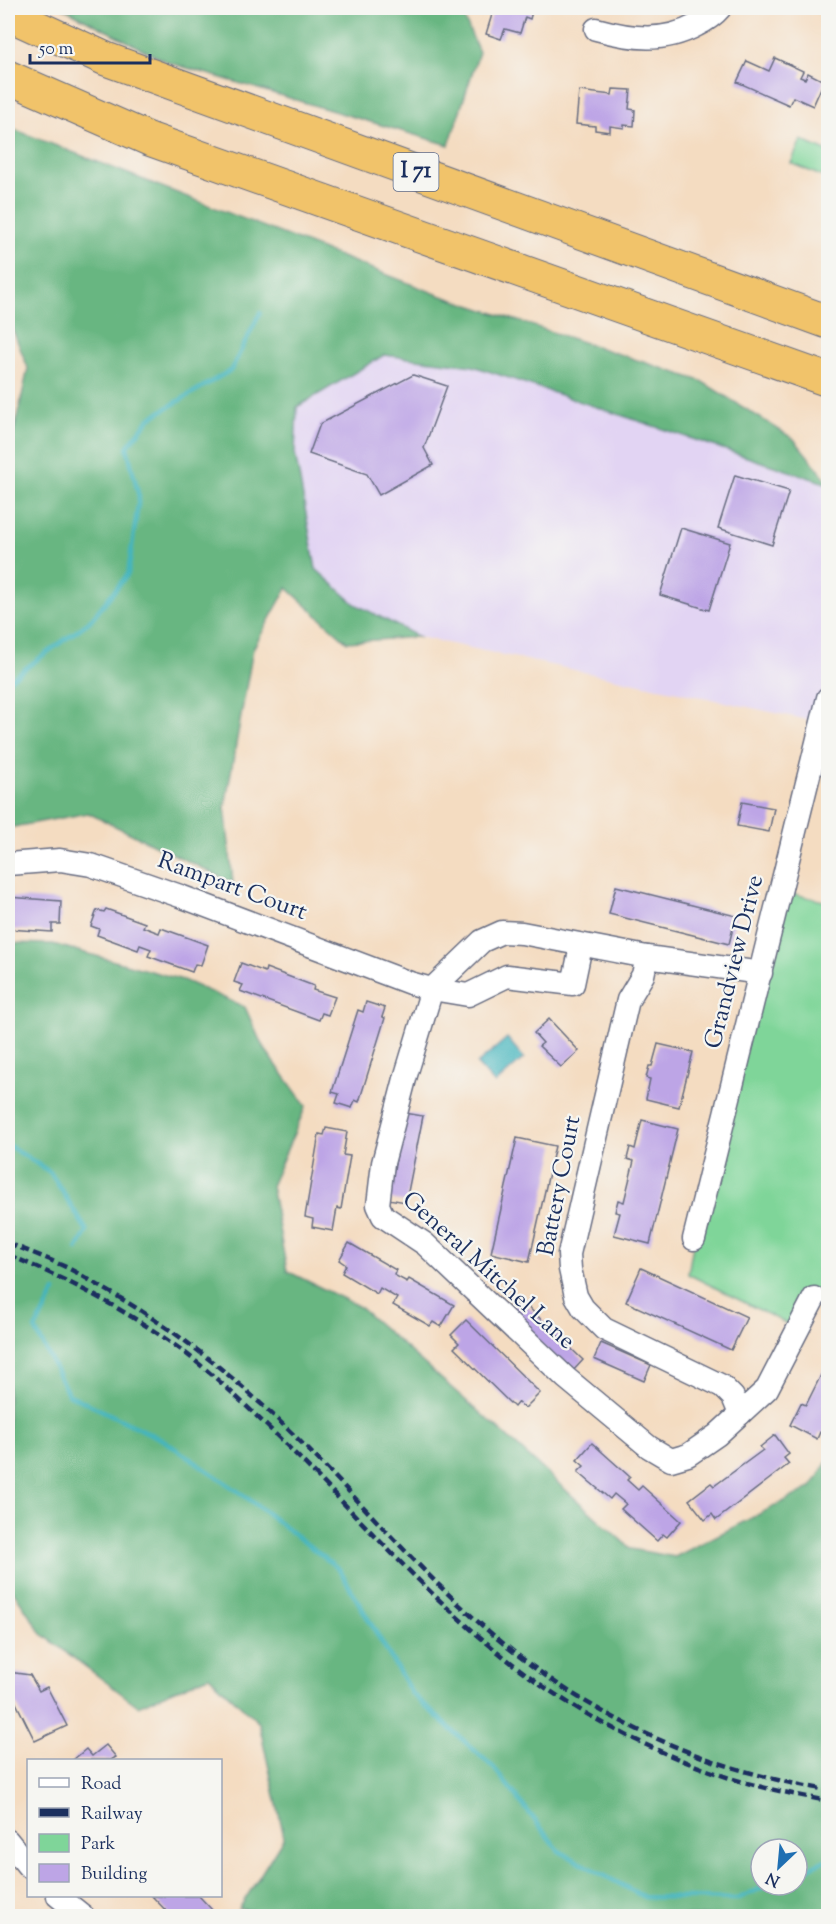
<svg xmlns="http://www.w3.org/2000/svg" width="836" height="1924" viewBox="0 0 836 1924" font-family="'Sorts Mill Goudy',serif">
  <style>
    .built { fill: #e2d4f3 }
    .green { fill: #7fd599; stroke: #4d827c; stroke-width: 1.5 }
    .forest { fill: #67b681; stroke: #417270; stroke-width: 1.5; fill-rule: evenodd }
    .water { fill: #45b5bd; stroke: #30728e; stroke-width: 1.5 }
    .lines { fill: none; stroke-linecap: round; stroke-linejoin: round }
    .stream { stroke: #45b5bd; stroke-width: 4.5 }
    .building { fill: #bda5e6 }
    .minor-casing { stroke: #676c81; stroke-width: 25 }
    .highway-casing { stroke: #676c81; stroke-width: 35 }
    .minor { stroke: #fff; stroke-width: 22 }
    .highway { stroke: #f1c36a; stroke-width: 33 }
    .rail { stroke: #1b2f5e; stroke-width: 4.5; stroke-dasharray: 9 4.5; stroke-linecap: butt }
    .labels { text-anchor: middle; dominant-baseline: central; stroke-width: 4.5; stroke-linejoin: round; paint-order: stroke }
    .shield { fill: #f6f6f2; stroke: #5d6b8a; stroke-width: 1.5 }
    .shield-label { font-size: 22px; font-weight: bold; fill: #1b2f5e }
    .street-label { font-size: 24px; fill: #1b2f5e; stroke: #f6f6f2 }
  </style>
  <rect width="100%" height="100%" fill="#f6f6f2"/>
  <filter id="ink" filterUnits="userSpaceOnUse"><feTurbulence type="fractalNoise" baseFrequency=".0167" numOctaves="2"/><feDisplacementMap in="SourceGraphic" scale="12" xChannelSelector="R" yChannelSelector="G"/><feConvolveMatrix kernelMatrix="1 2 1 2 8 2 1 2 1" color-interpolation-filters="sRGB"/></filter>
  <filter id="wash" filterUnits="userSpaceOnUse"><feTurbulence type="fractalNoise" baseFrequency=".008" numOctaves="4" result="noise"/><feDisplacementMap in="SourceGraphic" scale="24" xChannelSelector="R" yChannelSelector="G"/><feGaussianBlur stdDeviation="1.35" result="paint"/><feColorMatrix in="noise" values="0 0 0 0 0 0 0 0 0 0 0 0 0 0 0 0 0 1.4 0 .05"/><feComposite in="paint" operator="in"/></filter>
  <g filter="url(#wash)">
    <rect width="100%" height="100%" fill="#f4dcc1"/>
    <!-- built -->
    <polygon class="built" points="384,355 473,366 828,484 828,698 823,723 419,637 355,604 316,569 295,453 297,407"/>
    <!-- green -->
    <g class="green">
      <polygon points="801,140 828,152 828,179 791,163"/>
      <polygon points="781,891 828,902 828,1301 814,1298 799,1330 688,1274 694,1239"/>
    </g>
    <!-- forest -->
    <g class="forest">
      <polygon points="63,8 159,8 166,11 175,8 460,8 479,52 449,145 167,62"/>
      <polygon points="8,127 439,295 701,381 794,439 828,481 828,484 473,366 384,355 297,407 295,453 316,569 355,604 419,637 347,642 287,588 253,649 225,806 233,883 88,813 8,828 8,460 28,368 8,318"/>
      <path d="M8,943l45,1 130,36 62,27 17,38 44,61 -35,80 16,85 71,35 136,119 137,124 44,8 137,-70 16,-27v456h-530l-59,-7 45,-72 -25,-114 -50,-47 -71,30 -96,-72 -34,-51zM761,1849h36v36h-36z"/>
    </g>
    <!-- water -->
    <polygon class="water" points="507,1038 524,1058 495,1084 477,1064"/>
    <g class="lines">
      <!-- stream -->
      <g class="stream">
        <polyline points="8,681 89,622 128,574 139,497 127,447 150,418 231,370 260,313"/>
        <polyline points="8,1145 50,1172 87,1231 77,1249"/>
        <polyline points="55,1291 35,1329 68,1394 163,1440 242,1494 339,1569 412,1694 494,1768 559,1851 644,1897 737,1899 769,1885"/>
        <polyline points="797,1873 828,1859"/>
      </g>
    </g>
    <g id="blocks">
      <!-- building -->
      <g class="building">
        <polygon points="494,8 533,8 530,19 525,17 520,33 505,29 501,39 486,34"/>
        <polygon points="775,58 803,71 800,77 805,79 808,73 824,81 813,106 793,97 789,105 737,82 747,61 769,71"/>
        <polygon points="613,89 631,90 629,109 635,110 634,126 624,125 624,128 610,126 610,132 595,130 595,126 576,124 579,91 612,95"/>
        <polygon points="413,375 447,386 424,448 433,465 379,495 367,474 309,454 320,424"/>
        <polygon points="735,475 789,491 772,545 718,528"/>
        <polygon points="681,528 730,543 709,610 660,595"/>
        <polygon points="742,802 774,808 769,832 737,826"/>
        <polygon points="616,886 736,916 729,944 609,914"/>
        <polygon points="8,897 61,901 60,924 52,924 52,932 8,929"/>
        <polygon points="106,909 145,923 143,927 159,933 161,928 208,945 201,965 195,964 192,972 148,956 151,949 140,945 138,950 97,935 99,929 91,926 97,910 104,912"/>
        <polygon points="241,963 265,972 266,968 314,986 313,990 335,997 328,1015 322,1013 319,1020 240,991 243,985 234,982"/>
        <polygon points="366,1002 385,1008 382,1017 385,1018 359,1102 355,1100 352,1108 336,1103 339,1094 332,1092 358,1010 363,1012"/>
        <polygon points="549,1019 579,1051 561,1067 539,1046 543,1043 534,1033"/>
        <polygon points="658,1044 693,1052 679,1107 646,1099 650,1079 646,1078 649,1066 652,1066"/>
        <polygon points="405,1113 423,1116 406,1202 388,1199"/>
        <polygon points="642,1120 678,1129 650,1244 614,1235 620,1213 615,1212 618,1200 624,1202 634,1161 627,1159 630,1147 635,1149"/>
        <polygon points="326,1128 347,1132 343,1155 350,1156 341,1209 337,1208 333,1231 312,1227 313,1219 305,1217 319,1134 324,1135"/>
        <polygon points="517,1138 555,1146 529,1262 491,1253"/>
        <polygon points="349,1243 396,1270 394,1275 407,1282 409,1279 454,1305 441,1327 433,1322 430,1326 393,1305 397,1298 380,1288 377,1294 342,1273 346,1265 339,1260"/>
        <polygon points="641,1268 747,1317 731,1350 626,1302"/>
        <polygon points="520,1299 583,1360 571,1373 507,1313"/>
        <polygon points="466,1320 540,1393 525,1408 518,1402 514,1407 454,1348 459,1343 451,1335"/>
        <polygon points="601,1343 651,1365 644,1381 594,1359"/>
        <polygon points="828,1361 828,1432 827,1435 820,1432 817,1439 790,1425 801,1403 806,1405"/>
        <polygon points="775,1435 789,1454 784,1458 789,1464 716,1520 712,1514 705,1520 689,1500 711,1483 714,1486 763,1450 760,1447"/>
        <polygon points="592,1443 630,1477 627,1480 638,1490 642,1486 681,1521 667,1537 663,1534 657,1541 621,1509 626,1504 614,1494 610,1499 578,1472 584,1466 577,1460"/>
        <polygon points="8,1672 30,1675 39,1691 47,1687 67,1726 35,1741 15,1701 8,1699"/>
        <polygon points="106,1745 116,1757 111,1760 73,1760 86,1749 92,1756"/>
        <polygon points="152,1896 199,1896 214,1912 208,1916 171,1916"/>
      </g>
    </g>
  </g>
  <g filter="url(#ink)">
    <use href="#blocks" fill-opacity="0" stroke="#676c81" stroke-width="1.5"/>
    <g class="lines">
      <!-- minor casing -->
      <g class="minor-casing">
        <g id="minor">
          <path d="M596,29c36,10 68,14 101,-4 8,-4 17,-10 23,-17"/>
          <polyline points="8,864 60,860 91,865 180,896 410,983 432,989 468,995 507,976 573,984 581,946"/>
          <polyline points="647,957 643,975 628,1000 569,1254 570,1269 576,1296 583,1308 604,1329 722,1386 733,1397 740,1414"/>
          <polyline points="761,973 647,957 522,933 502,932 482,941 432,989 406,1075 383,1163 378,1205 383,1216 425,1244 566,1378 649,1447 671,1460 688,1455 717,1435 767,1389 814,1298"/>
          <polyline points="694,1239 828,698"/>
          <polyline points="8,1841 28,1866"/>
          <polyline points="58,1896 83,1916"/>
        </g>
      </g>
      <!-- highway casing -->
      <g class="highway-casing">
        <g id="highway">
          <polyline points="8,14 106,59 828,322"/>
          <polyline points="8,77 149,139 828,380"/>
        </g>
      </g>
      <!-- minor -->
      <use href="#minor" class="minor"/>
      <!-- highway -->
      <use href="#highway" class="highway"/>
      <!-- rail -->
      <g class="rail">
        <path d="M8,1243c17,7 34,13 51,21 15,6 30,16 44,24 53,30 102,65 147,106 102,90 183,203 296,282 83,58 182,98 282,114"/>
        <path d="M8,1255c62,25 122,57 176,97 29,22 56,48 83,74 76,73 145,155 226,222 63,53 137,94 214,122 39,15 80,23 121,31"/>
      </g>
    </g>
  </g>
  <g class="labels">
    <!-- shield labels -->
    <rect class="shield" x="393.5" y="153" width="45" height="38" rx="4.5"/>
    <g class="shield-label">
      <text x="416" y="172">I 71</text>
    </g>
    <!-- street labels -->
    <g class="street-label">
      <text transform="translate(232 887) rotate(20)">Rampart Court</text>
      <text transform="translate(735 962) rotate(-76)">Grandview Drive</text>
      <text transform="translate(560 1186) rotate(-79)">Battery Court</text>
      <text transform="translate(488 1271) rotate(42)">General Mitchel Lane</text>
    </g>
  </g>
  <!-- margin -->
  <rect width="836" height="1924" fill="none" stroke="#f6f6f2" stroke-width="30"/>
  <!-- legend -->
  <rect x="27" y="1759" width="195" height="138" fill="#f6f6f2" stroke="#9ea6b7" stroke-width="1.5"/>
  <rect x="39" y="1778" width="30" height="9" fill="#ffffff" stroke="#9ea6b7" stroke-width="1.5"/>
  <text x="81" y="1789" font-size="18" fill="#1b2f5e">Road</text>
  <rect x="39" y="1808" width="30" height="9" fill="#1b2f5e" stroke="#9ea6b7" stroke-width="1.5"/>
  <text x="81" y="1819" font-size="18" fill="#1b2f5e">Railway</text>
  <rect x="39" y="1834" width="30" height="18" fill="#7fd599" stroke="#9ea6b7" stroke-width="1.5"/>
  <text x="81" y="1849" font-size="18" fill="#1b2f5e">Park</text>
  <rect x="39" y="1864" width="30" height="18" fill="#bda5e6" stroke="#9ea6b7" stroke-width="1.5"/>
  <text x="81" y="1879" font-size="18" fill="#1b2f5e">Building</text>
  <!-- north arrow -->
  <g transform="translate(779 1867) rotate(206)"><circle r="28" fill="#f6f6f2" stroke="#9ea6b7" stroke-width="1.5"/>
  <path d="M0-4.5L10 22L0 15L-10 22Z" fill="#1f6fb2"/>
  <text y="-9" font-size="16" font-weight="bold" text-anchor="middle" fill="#1b2f5e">N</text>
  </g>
  <!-- scale -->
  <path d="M30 54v9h120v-9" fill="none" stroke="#1b2f5e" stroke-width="3"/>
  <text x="39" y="54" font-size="18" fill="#1b2f5e" stroke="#f6f6f2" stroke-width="4.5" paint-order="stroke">50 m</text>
</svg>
